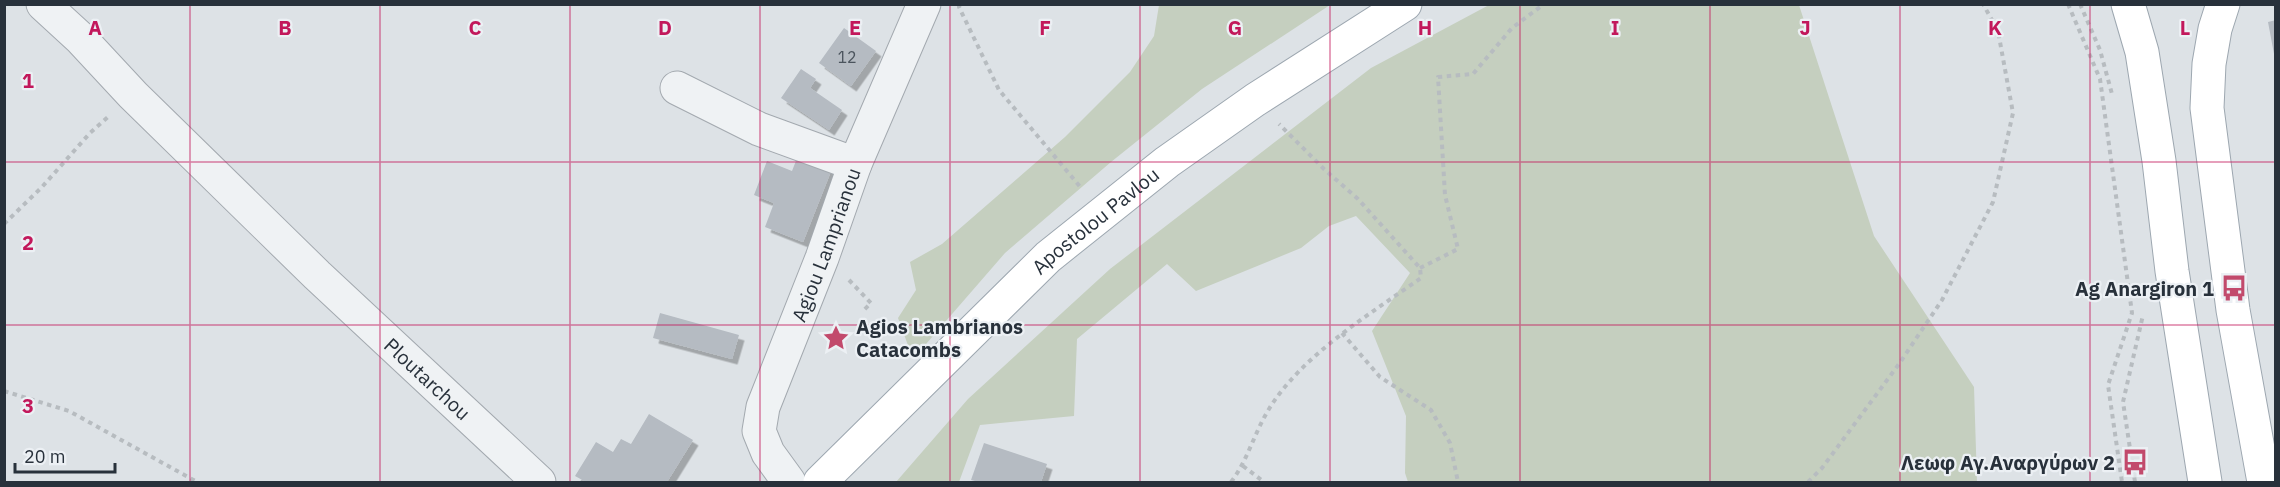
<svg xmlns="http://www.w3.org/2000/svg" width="2280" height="487" viewBox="0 0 2280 487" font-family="'IBM Plex Sans',sans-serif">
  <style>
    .green { fill: #c5cfbf }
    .building { fill: #b5bbc2; filter: url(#shadow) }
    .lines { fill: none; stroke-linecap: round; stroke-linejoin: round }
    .minor-casing { stroke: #a3a9af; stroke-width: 35 }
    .major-casing { stroke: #9da7b0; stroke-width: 35 }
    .path { stroke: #b7bcc0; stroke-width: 4; stroke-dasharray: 4.5 4.5; stroke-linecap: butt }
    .minor { stroke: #eff2f4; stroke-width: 33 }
    .major { stroke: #fff; stroke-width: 33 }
    .grid { fill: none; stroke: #c2185b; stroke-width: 1.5; stroke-opacity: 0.55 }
    .labels { text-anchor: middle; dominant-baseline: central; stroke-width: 4.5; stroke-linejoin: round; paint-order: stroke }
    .number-label { font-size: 16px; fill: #4b545d }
    .street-label { font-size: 20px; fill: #28313b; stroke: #ecf0f4 }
    .poi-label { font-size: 20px; font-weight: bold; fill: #28313b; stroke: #ecf0f4; text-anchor: end }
    .grid-label { font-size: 20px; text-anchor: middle; font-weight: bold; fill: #c2185b; stroke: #ecf0f4; stroke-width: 4.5; stroke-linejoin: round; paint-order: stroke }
  </style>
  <defs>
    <filter id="shadow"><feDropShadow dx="5.5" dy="5.5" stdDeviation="0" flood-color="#0004"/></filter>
  </defs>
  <rect width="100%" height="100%" fill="#dde2e6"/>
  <!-- green -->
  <g class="green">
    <polygon points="1159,5 1330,5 1202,89 1111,162 1005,253 913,359 898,318 916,290 910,262 942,244 1065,137 1130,72 1154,36"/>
    <polygon points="1489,5 1799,5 1874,236 1974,387 1977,482 1408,482 1405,473 1406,416 1372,331 1410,273 1356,216 1329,226 1301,248 1196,291 1167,264 1077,339 1074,416 980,425 959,482 896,482 968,399 1110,269 1371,68"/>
  </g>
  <!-- building -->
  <g class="building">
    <polygon points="2276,20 2276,53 2274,54 2268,22"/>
    <polygon points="844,28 876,51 851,86 819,63"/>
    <polygon points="801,69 816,79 810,88 842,110 829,130 781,98"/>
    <polygon points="801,148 835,161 803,242 765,227 774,203 754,195 767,161 792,171"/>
    <polygon points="660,313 739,335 732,359 653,338"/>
    <polygon points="649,414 693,440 667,482 586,482 575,476 596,442 613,452 621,439 631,444"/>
    <polygon points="984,443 1047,464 1041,482 979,482 971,480"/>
  </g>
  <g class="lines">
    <!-- minor casing -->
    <g class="minor-casing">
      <g id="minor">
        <path id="s1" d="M43,4l37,34 53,57 184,180 222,207"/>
        <polyline points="677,88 759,129 855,164"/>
        <path id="s2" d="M789,482l-21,-29 -9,-22 4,-24 59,-149 33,-94 69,-160"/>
      </g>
    </g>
    <!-- major casing -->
    <g class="major-casing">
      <g id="major">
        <polyline points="2128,4 2142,52 2159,161 2172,271 2205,482"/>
        <polyline points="2223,4 2215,29 2209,64 2207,108 2233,310 2264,482"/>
        <path id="s3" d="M820,482l228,-225 119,-95 88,-62 150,-96"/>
      </g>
    </g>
    <!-- path -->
    <g class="path">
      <polyline points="960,4 959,7 999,90 1082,189"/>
      <polyline points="2068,4 2100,79 2132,313 2108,385 2122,482"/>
      <polyline points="2080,4 2100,50 2112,94"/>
      <polyline points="4,224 42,187 90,133 108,117"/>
      <polyline points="1420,268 1458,249 1445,195 1438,77 1473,74 1512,28 1544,4"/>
      <polyline points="849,280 871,303 862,312"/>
      <polyline points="1342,333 1380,377 1431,410 1450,443 1458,482"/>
      <polyline points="4,391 69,411 197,482"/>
      <polyline points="1243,466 1264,482"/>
      <path d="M1231,482c17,-22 23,-49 38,-73 33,-54 101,-95 152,-131l-1,-10 -62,-69 -34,-30 -45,-45"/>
      <polyline points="1808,482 1822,468 1899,364 1942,300 1993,202 2013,113 1998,31 1983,4"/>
      <polyline points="2135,482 2123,402 2143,315"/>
    </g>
    <!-- minor -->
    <use href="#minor" class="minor"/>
    <!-- major -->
    <use href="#major" class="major"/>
  </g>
  <!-- grid -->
  <path class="grid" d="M190,4v478M380,4v478M570,4v478M760,4v478M950,4v478M1140,4v478M1330,4v478M1520,4v478M1710,4v478M1900,4v478M2090,4v478M4,162h2272M4,325h2272"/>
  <!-- icons -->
  <defs>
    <g id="bus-bare" transform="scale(2.07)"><path d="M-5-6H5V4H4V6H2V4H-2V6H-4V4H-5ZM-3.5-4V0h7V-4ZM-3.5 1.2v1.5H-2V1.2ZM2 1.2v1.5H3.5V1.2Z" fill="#c24a6c" stroke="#ecf0f4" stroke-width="2.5" paint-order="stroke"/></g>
    <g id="sight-bare" transform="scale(2.07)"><path d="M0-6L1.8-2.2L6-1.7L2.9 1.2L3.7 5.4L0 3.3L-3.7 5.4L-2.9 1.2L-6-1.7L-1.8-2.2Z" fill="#c24a6c" stroke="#ecf0f4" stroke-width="2.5" paint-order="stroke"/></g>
  </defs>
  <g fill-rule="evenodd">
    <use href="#bus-bare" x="2234" y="288"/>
    <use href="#sight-bare" x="836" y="338"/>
    <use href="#bus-bare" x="2135" y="462"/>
  </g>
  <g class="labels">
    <!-- number labels -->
    <g class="number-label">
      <text x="847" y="57">12</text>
    </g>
    <!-- street labels -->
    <g class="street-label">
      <text stroke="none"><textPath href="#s3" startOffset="380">Apostolou Pavlou</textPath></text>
      <text stroke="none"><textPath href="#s2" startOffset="258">Agiou Lamprianou</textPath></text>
      <text stroke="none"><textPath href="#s1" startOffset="537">Ploutarchou</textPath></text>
    </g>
    <!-- poi labels -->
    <g class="poi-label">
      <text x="2214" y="288">Ag Anargiron 1</text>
      <text x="856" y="326" text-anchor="start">Agios Lambrianos<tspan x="856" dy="23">Catacombs</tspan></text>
      <text x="2115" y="462">Λεωφ Αγ.Αναργύρων 2</text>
    </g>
  </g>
  <g class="grid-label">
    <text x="95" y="35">A</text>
    <text x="285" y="35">B</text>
    <text x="475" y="35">C</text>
    <text x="665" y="35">D</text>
    <text x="855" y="35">E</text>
    <text x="1045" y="35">F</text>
    <text x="1235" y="35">G</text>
    <text x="1425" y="35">H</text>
    <text x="1615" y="35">I</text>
    <text x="1805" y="35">J</text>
    <text x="1995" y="35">K</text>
    <text x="2185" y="35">L</text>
    <text x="28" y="88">1</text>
    <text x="28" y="250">2</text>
    <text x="28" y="413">3</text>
  </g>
  <!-- border -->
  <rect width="2280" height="487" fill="none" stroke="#28313b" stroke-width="12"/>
  <!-- scale -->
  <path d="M15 463v9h100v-9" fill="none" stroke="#28313b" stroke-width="3"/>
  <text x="24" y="463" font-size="18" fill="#28313b" stroke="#ecf0f4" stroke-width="4.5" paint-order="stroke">20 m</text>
</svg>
